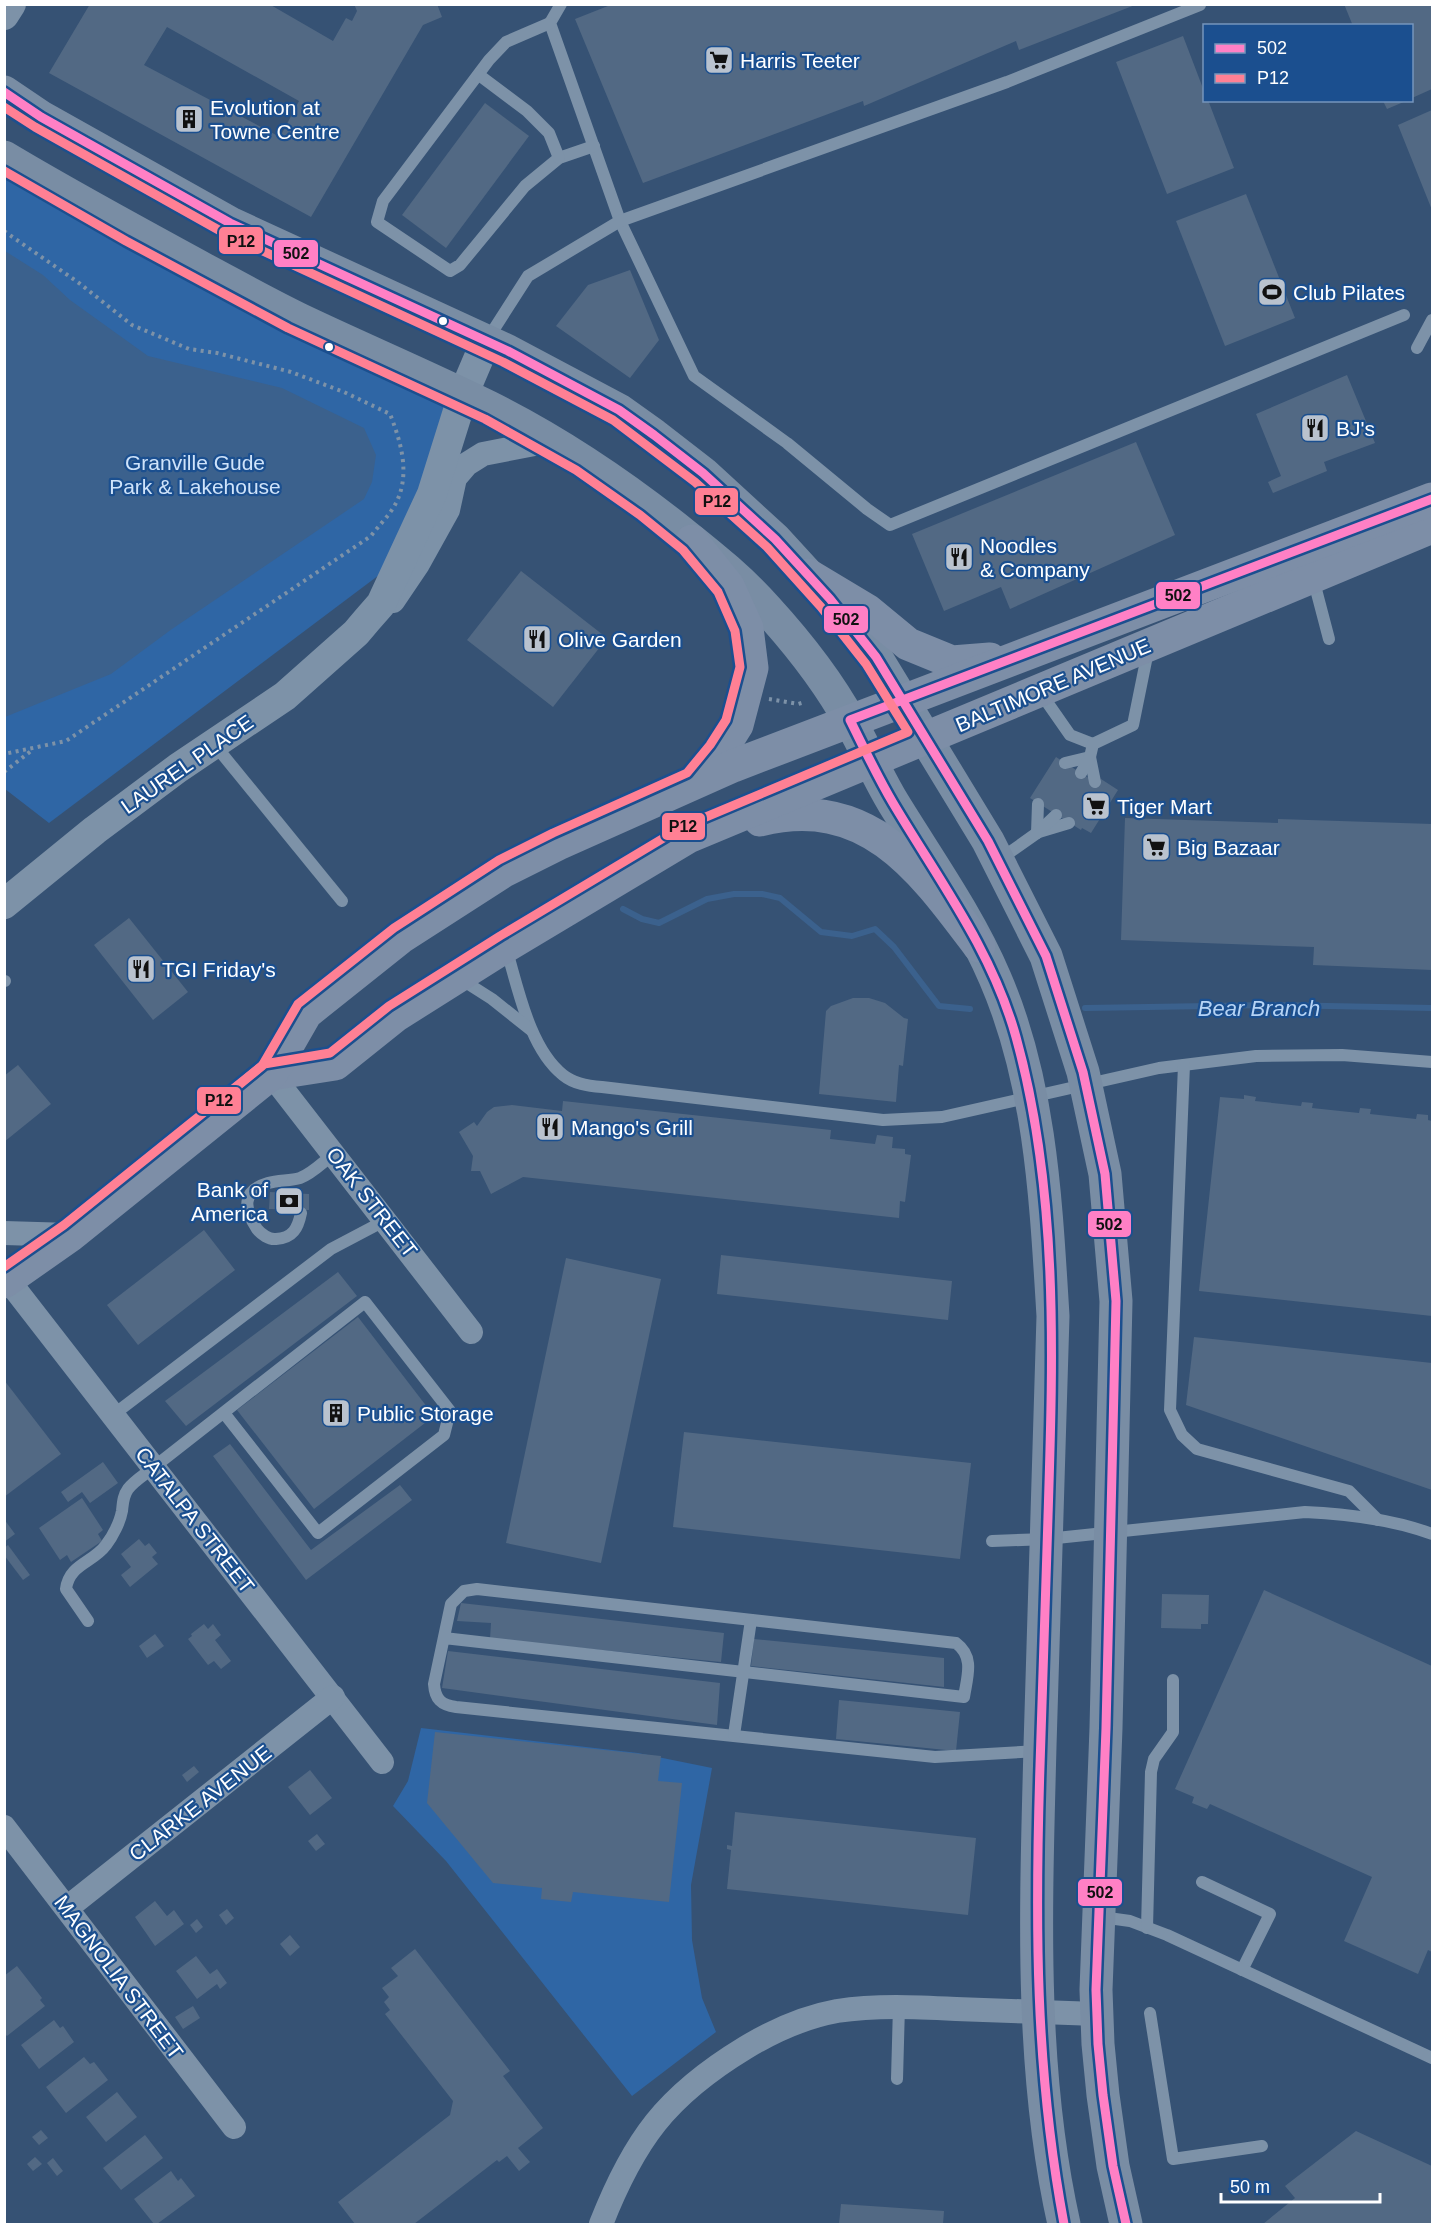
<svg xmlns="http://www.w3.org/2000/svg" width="1437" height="2229" viewBox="0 0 1437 2229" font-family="Arial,sans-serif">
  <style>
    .green { fill: #2f66a5 }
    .water { fill: #3b618d }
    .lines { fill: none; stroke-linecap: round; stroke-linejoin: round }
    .stream { stroke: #3b618d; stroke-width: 6 }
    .building { fill: #526984; fill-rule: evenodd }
    .path { stroke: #7d92a8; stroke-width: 4; stroke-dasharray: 3 4.5; stroke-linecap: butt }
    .service { stroke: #7d92a8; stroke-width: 12 }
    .minor { stroke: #7d92a8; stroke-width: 24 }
    .tertiary { stroke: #7d92a8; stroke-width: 30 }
    .secondary { stroke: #798da4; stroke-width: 33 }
    .primary { stroke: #7d8ea7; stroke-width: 33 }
    .bus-1-casing { stroke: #1b4f8f; stroke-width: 14 }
    .bus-2-casing { stroke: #1b4f8f; stroke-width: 14 }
    .bus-1 { stroke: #ff80c5; stroke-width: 9 }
    .bus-2 { stroke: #ff8094; stroke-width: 9 }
    .bus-dot { fill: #fff; stroke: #1b4f8f; stroke-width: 2 }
    .labels { text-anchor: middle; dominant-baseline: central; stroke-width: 4.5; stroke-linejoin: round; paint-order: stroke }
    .poi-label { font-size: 21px; fill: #fff; stroke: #1b4f8f; text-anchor: start }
    .park-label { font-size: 21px; fill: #cfe3fa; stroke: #1b4f8f }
    .street-label { font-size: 21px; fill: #fff; stroke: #1b4f8f }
    .water-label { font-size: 22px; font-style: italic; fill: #b5d3f5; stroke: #1b4f8f }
    .line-badge { stroke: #1b4f8f; stroke-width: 2 }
    .pale-badge-label { font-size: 16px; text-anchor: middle; font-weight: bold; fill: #111 }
  </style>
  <rect width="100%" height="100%" fill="#365274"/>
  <!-- green -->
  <g class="green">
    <polygon points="4,155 463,395 403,557 49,823 5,789"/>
    <polygon points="421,1728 638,1753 712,1768 691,1885 692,1940 702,1998 716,2032 632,2096 446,1861 393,1806 408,1781"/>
  </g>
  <!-- water -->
  <polygon class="water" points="5,251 43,275 70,300 148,356 282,388 364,428 376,455 372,482 364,499 172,629 111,674 5,717"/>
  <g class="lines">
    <!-- stream -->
    <g class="stream">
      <polyline points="623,909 642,919 659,923 707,899 734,894 762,894 780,898 821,932 852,936 875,929 894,947 939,1006 970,1009"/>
      <polyline points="1085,1008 1276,1005 1432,1008"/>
    </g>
  </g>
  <!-- building -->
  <g class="building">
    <path d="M90,4h179l64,37 13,-23 6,3 5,-10 -3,-7h83l5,13 -19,8 -112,192 -262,-144zM167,27l132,74 -19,36 -136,-72z"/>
    <polygon points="613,4 1135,4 1135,5 1019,50 1016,41 864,106 863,101 643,183 575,19"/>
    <polygon points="1344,4 1432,4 1432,89 1412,98 1412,26 1353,26"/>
    <polygon points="1183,36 1204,91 1204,100 1208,100 1234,168 1167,194 1116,62"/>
    <polygon points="1383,101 1406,101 1387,109"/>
    <polygon points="485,103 529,136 446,248 402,215"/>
    <polygon points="1432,110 1432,210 1398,125"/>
    <polygon points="1246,194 1295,318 1225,346 1176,221"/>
    <polygon points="630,270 659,340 630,378 556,326 588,285"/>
    <polygon points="1347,375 1375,443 1324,462 1327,471 1273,493 1268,482 1281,476 1256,414"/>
    <polygon points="1136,442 1175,535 1010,609 1001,587 944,611 912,534"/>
    <polygon points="521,571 607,638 553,707 467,640"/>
    <polygon points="1056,757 1098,784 1101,779 1118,790 1091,833 1082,828 1081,830 1030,798"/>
    <polygon points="1125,818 1278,823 1278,819 1432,824 1432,970 1313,965 1314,947 1121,940"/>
    <polygon points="129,918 188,992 153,1020 94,945"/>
    <polygon points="853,998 869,998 885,1003 904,1018 908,1019 903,1066 899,1065 896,1102 819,1094 826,1011 831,1006"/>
    <polygon points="18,1065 51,1104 4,1142 4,1076"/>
    <polygon points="1244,1095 1256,1097 1255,1101 1301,1106 1302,1102 1313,1103 1312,1108 1359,1113 1360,1108 1371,1109 1370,1114 1416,1119 1417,1114 1428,1115 1428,1120 1432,1121 1432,1316 1199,1291 1220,1097 1244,1099"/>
    <polygon points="563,1101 831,1130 830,1139 875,1144 877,1135 893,1137 892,1148 905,1149 905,1154 911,1155 905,1202 900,1201 899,1218 523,1177 491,1194 480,1171 471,1171 473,1156 459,1132 474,1122 477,1126 487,1112 494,1107 512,1105 562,1111"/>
    <polygon points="270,1192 309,1194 309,1210 269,1209"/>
    <polygon points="204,1230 235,1270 138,1345 107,1305"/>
    <polygon points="721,1255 952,1281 948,1320 717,1294"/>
    <polygon points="566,1258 661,1279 601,1563 506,1543"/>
    <polygon points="338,1272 357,1296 186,1426 165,1401"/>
    <polygon points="358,1317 434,1416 314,1509 237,1410"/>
    <polygon points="1194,1337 1432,1363 1432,1490 1186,1405"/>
    <polygon points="4,1380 61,1454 4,1497"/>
    <polygon points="684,1432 971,1463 960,1559 673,1527"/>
    <polygon points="230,1444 311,1550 400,1485 412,1500 306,1580 213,1456"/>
    <polygon points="103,1462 118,1483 90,1503 82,1492 68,1502 61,1492"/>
    <polygon points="82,1498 103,1530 98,1534 102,1541 71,1562 67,1555 60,1560 39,1528"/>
    <polygon points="4,1519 15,1534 4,1542"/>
    <polygon points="139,1539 145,1546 149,1543 157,1553 152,1557 158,1564 130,1587 121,1575 131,1567 121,1554"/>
    <polygon points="8,1545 30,1575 23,1580 4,1555 4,1548"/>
    <polygon points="1264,1590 1432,1666 1432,1952 1428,1950 1418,1974 1344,1941 1372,1877 1210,1804 1207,1809 1192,1803 1194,1797 1175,1789"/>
    <polygon points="1162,1594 1209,1595 1208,1624 1201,1624 1201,1629 1161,1628"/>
    <polygon points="461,1603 724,1633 721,1662 490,1639 491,1623 457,1621"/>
    <polygon points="204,1624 208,1629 213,1624 221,1635 215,1640 231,1661 221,1669 214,1661 208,1665 188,1639 192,1636 191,1634"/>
    <polygon points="155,1634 164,1646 147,1658 139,1646"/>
    <polygon points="754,1639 944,1658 944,1687 751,1666"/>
    <polygon points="448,1651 720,1683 717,1725 442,1688"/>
    <polygon points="839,1700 960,1712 956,1751 836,1739"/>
    <polygon points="435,1732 661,1756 658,1781 682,1783 669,1902 573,1892 571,1902 541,1899 542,1888 493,1883 427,1803"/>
    <polygon points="194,1766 199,1772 187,1782 182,1775"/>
    <polygon points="310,1770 332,1798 310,1815 288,1787"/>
    <polygon points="735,1812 976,1838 968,1915 727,1889 731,1850 727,1849 727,1845 732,1846"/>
    <polygon points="317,1834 325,1844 316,1851 308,1841"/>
    <polygon points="155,1901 167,1916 174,1910 184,1924 155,1946 135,1917"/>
    <polygon points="227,1909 234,1918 226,1925 219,1915"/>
    <polygon points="197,1919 203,1927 196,1933 190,1925"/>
    <polygon points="290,1935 300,1947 290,1956 280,1944"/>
    <polygon points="415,1949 510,2071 503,2076 543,2128 518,2148 530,2162 519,2171 507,2156 499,2162 497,2160 414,2224 355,2224 338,2202 450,2115 453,2101 385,2014 390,2010 384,2002 389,1997 382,1988 398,1976 391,1968"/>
    <polygon points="196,1956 210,1974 217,1969 227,1983 220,1989 217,1984 197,1999 176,1971"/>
    <polygon points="17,1966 42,1998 40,2000 45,2006 7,2036 4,2033 4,1976"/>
    <polygon points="193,2006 200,2018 183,2029 175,2017"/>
    <polygon points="54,2020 60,2028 63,2026 74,2042 39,2069 21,2045"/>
    <polygon points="84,2057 90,2064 94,2062 108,2080 66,2113 46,2087"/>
    <polygon points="117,2092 137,2117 106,2142 86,2117"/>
    <polygon points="41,2130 48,2138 39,2145 32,2137"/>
    <polygon points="1356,2131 1432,2166 1432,2224 1263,2224 1295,2198 1285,2186"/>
    <polygon points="145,2135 163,2158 121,2190 103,2168"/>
    <polygon points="35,2157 42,2164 33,2171 27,2164"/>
    <polygon points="53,2158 63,2171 57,2176 47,2163"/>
    <polygon points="171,2171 178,2181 181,2178 195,2196 157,2224 154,2224 134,2199"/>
    <polygon points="841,2204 944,2211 943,2224 839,2224"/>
  </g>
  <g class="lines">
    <!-- path -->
    <g class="path">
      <path d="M4,231l75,52 53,42 57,24 28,4 74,19 53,20 46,22c11,28 20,59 7,87 -6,13 -18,24 -26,35l-305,205 -62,13"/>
      <polyline points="769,699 798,704 805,702"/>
      <polyline points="4,772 31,751"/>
    </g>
    <!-- service -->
    <g class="service">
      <polyline points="561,4 550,23 620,221 694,376 787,443 867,509 890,525 1404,315"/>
      <polyline points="550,23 506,42 489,60 383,201 377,222 450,271 460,265 525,186 559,158 594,146"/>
      <polyline points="479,75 527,111 549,133 559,158"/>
      <polyline points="487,340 528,276 620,221 1007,82 1200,5"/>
      <polyline points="1417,348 1432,320"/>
      <polyline points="1313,578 1329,639"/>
      <polyline points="1040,692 1070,735 1093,744"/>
      <polyline points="214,744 342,901"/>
      <polyline points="1090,757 1095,782"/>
      <polyline points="1065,763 1090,757"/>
      <polyline points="1081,773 1090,757 1093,744 1133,725 1148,651"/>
      <polyline points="1039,832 1069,823"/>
      <polyline points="1037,833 1038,804"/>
      <polyline points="999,860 1037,833 1056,815"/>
      <path d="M506,948c12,39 23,100 57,127 11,9 25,11 39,12l281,33 59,-3 217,-49 97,-12 86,-1 90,7"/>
      <polyline points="459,978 492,999 531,1030"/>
      <polyline points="4,981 5,981"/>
      <polyline points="1184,1065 1170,1410 1182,1435 1197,1449 1349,1491 1378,1520"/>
      <path d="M301,1213c-3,15 -8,25 -25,26 -7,1 -15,-5 -19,-10 -13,-20 -16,-38 11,-46 11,-3 22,-2 32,-5 12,-4 24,-17 34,-24"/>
      <polyline points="113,1415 331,1249 386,1220"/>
      <path d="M992,1541l55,-2 258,-27c42,2 87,7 127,22"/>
      <path d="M88,1621l-22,-32c3,-25 27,-26 40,-44 7,-9 14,-23 16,-34 1,-9 1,-15 6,-22 7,-9 18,-15 26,-22l211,-165 85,109 -6,24 -126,98 -94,-120"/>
      <path d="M444,1638l520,59c3,-20 11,-40 -8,-54l-479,-54 -13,2 -13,13 -17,80c1,15 7,21 22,23l479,50 104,-6"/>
      <polyline points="734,1735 751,1620"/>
      <polyline points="1202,1882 1270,1914 1242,1970"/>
      <polyline points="1101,1917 1130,1921 1167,1935 1432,2058"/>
      <polyline points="1147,1928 1151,1772 1154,1759 1173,1732 1173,1680"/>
      <polyline points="1150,2013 1173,2159 1262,2146"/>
      <polyline points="897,2079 899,2006"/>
    </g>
    <!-- minor -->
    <g class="minor">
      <polyline points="393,601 418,564 448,510 455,478 467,464 483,454 550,441"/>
      <polyline points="271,1074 471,1332"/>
      <polyline points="4,1233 71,1235"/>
      <polyline points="8,1280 382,1762"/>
      <polyline points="4,1827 234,2127"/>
      <polyline points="67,1908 333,1697"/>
      <path d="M601,2224c33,-84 65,-128 144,-176 28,-17 59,-31 92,-37 39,-6 79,-4 119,-2 47,2 94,3 141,5"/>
    </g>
    <!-- tertiary -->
    <g class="tertiary">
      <polyline points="4,15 11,4"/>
      <polyline points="4,904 95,830 178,768 285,696 356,633 367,620 381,604 432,494 463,395 486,341"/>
    </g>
    <!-- secondary -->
    <g class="secondary">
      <polyline points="4,92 41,117 230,223 508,351 619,410 654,435 703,473 775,539 830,599 876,657 988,841 1046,956 1083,1072 1105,1174 1116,1301 1106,1728 1096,1990 1098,2044 1103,2095 1113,2166 1126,2224"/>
      <path d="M4,157c65,39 132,75 198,111 32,17 64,35 97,51 63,30 127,57 190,88 70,35 135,79 196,128 29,23 57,46 81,73 32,35 62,73 85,115 15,26 27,55 43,81 35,57 75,113 101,174 46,106 51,225 58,338 -4,143 -8,286 -13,430 -4,159 -11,322 24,478"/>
    </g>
    <!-- primary -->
    <g class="primary">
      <polyline points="692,541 728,586 747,628 752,668 737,725 720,752 697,779"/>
      <polyline points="808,575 868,611 908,644 952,662 990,659"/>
      <path d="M760,820c108,-27 162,50 219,126"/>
      <polyline points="271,1074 335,1064 395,1016 506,946 688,837 1432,527"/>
      <polyline points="4,1282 71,1235 271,1074 306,1013 400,938 504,871 558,844 733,766 1432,499"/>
    </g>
    <!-- bus-1 casing -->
    <g class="bus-1-casing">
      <g id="bus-1">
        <polyline points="4,92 41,117 230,223 508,351 619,410 654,435 703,473 775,539 830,599 876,657 988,841 1046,956 1083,1072 1105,1174 1116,1301 1106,1728 1096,1990 1098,2044 1103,2095 1113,2166 1126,2224"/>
        <path d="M1064,2224c-29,-155 -29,-301 -24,-458 2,-83 5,-166 8,-249 5,-160 11,-325 -32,-480 -24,-87 -78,-158 -123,-234 -16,-27 -29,-55 -43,-83l582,-221"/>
      </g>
    </g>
    <!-- bus-2 casing -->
    <g class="bus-2-casing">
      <g id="bus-2">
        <polyline points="4,107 35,127 224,233 503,362 613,420 695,482 767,547 821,607 866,664 908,732 682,827 500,936 389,1006 330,1053 264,1064 64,1225 4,1267"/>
        <polyline points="4,171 126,241 288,328 485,419 576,470 640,515 683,550 718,592 735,631 740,667 726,720 710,745 687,773 553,833 499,860 394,928 298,1004 262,1066 234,1089"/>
      </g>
    </g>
    <!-- bus-1 -->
    <use href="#bus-1" class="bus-1"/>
    <!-- bus-2 -->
    <use href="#bus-2" class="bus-2"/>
  </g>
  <!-- icons -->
  <defs>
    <g id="supermarket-square" transform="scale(1.5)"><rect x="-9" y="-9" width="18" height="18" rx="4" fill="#b9c2ce" stroke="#1b4f8f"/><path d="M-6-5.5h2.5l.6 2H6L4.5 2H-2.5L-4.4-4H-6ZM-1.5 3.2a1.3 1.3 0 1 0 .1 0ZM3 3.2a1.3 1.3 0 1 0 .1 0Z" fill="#111"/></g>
    <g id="building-square" transform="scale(1.5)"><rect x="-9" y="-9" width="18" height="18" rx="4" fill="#b9c2ce" stroke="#1b4f8f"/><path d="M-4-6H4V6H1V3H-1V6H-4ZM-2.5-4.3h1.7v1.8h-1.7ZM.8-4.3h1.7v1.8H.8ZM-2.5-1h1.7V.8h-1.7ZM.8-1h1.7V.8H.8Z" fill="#111"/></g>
    <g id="stadium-square" transform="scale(1.5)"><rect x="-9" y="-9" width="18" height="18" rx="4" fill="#b9c2ce" stroke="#1b4f8f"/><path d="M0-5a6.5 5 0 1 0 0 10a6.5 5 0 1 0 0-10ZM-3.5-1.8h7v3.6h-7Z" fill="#111"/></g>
    <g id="restaurant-square" transform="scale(1.5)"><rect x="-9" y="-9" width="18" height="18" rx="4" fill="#b9c2ce" stroke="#1b4f8f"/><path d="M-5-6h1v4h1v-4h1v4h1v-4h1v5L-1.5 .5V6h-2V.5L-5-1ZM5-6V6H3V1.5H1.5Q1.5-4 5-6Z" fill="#111"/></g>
    <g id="bank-square" transform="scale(1.5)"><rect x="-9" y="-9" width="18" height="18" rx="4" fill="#b9c2ce" stroke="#1b4f8f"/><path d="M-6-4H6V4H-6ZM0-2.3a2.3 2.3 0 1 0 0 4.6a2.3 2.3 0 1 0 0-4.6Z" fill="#111"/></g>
  </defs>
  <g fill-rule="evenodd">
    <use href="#supermarket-square" x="719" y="60"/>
    <use href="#building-square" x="189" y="119"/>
    <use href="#stadium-square" x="1272" y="292"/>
    <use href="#restaurant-square" x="1315" y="428"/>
    <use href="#restaurant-square" x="959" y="557"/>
    <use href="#restaurant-square" x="537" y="639"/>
    <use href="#supermarket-square" x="1096" y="806"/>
    <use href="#supermarket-square" x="1156" y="847"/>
    <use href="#restaurant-square" x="141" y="969"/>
    <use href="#restaurant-square" x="550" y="1127"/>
    <use href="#bank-square" x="289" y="1201"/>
    <use href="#building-square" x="336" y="1413"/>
  </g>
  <!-- markers -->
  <g class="bus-dot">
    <circle cx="443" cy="321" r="5"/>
    <circle cx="329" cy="347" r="5"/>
  </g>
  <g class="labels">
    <!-- poi labels -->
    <g class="poi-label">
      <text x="740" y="60">Harris Teeter</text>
      <text x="210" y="107">Evolution at<tspan x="210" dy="24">Towne Centre</tspan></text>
      <text x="1293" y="292">Club Pilates</text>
      <text x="1336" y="428">BJ's</text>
      <text x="980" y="545">Noodles<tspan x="980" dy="24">&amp; Company</tspan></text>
      <text x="558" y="639">Olive Garden</text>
      <text x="1117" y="806">Tiger Mart</text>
      <text x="1177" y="847">Big Bazaar</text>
      <text x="162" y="969">TGI Friday's</text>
      <text x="571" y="1127">Mango's Grill</text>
      <text x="268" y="1189" text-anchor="end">Bank of<tspan x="268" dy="24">America</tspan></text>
      <text x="357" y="1413">Public Storage</text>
    </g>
    <!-- park labels -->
    <g class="park-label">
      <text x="195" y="462">Granville Gude<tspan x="195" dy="24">Park &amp; Lakehouse</tspan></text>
    </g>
    <!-- street labels -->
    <g class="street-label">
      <text transform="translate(1053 685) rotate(-23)">BALTIMORE AVENUE</text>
      <text transform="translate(187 764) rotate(-35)">LAUREL PLACE</text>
      <text transform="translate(372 1202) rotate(52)">OAK STREET</text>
      <text transform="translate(195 1520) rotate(52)">CATALPA STREET</text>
      <text transform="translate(200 1803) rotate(-38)">CLARKE AVENUE</text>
      <text transform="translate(119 1977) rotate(53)">MAGNOLIA STREET</text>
    </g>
    <!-- water labels -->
    <g class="water-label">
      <text x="1259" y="1008">Bear Branch</text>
    </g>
  </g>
  <g class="line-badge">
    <rect x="218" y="226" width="46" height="29" rx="6" fill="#ff8094"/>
    <rect x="273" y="239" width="46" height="29" rx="6" fill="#ff80c5"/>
    <rect x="694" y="487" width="45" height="29" rx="6" fill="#ff8094"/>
    <rect x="1155" y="581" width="46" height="29" rx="6" fill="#ff80c5"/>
    <rect x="823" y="605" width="46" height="29" rx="6" fill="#ff80c5"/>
    <rect x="661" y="812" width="45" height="29" rx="6" fill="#ff8094"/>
    <rect x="196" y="1086" width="46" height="29" rx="6" fill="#ff8094"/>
    <rect x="1087" y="1210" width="45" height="28" rx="6" fill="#ff80c5"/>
    <rect x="1077" y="1878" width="46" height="29" rx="6" fill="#ff80c5"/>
  </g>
  <g class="pale-badge-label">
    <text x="241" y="247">P12</text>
    <text x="296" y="259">502</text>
    <text x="717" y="507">P12</text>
    <text x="1178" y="601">502</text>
    <text x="846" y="625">502</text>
    <text x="683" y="832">P12</text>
    <text x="219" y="1106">P12</text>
    <text x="1109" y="1230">502</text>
    <text x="1100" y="1898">502</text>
  </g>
  <!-- border -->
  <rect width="1437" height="2229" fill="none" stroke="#ffffff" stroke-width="12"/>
  <!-- legend -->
  <rect x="1203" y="24" width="210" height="78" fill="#1b4f8f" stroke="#7695bc" stroke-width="1.5"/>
  <rect x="1215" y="44" width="30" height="9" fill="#ff80c5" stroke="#7695bc" stroke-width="1.5"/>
  <text x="1257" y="54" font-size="18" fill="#ffffff">502</text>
  <rect x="1215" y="74" width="30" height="9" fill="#ff8094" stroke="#7695bc" stroke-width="1.5"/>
  <text x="1257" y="84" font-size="18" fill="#ffffff">P12</text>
  <!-- scale -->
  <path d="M1221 2193v9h159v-9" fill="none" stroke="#ffffff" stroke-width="3"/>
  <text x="1230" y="2193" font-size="18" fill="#ffffff" stroke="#1b4f8f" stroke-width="4.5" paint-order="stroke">50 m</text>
</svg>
